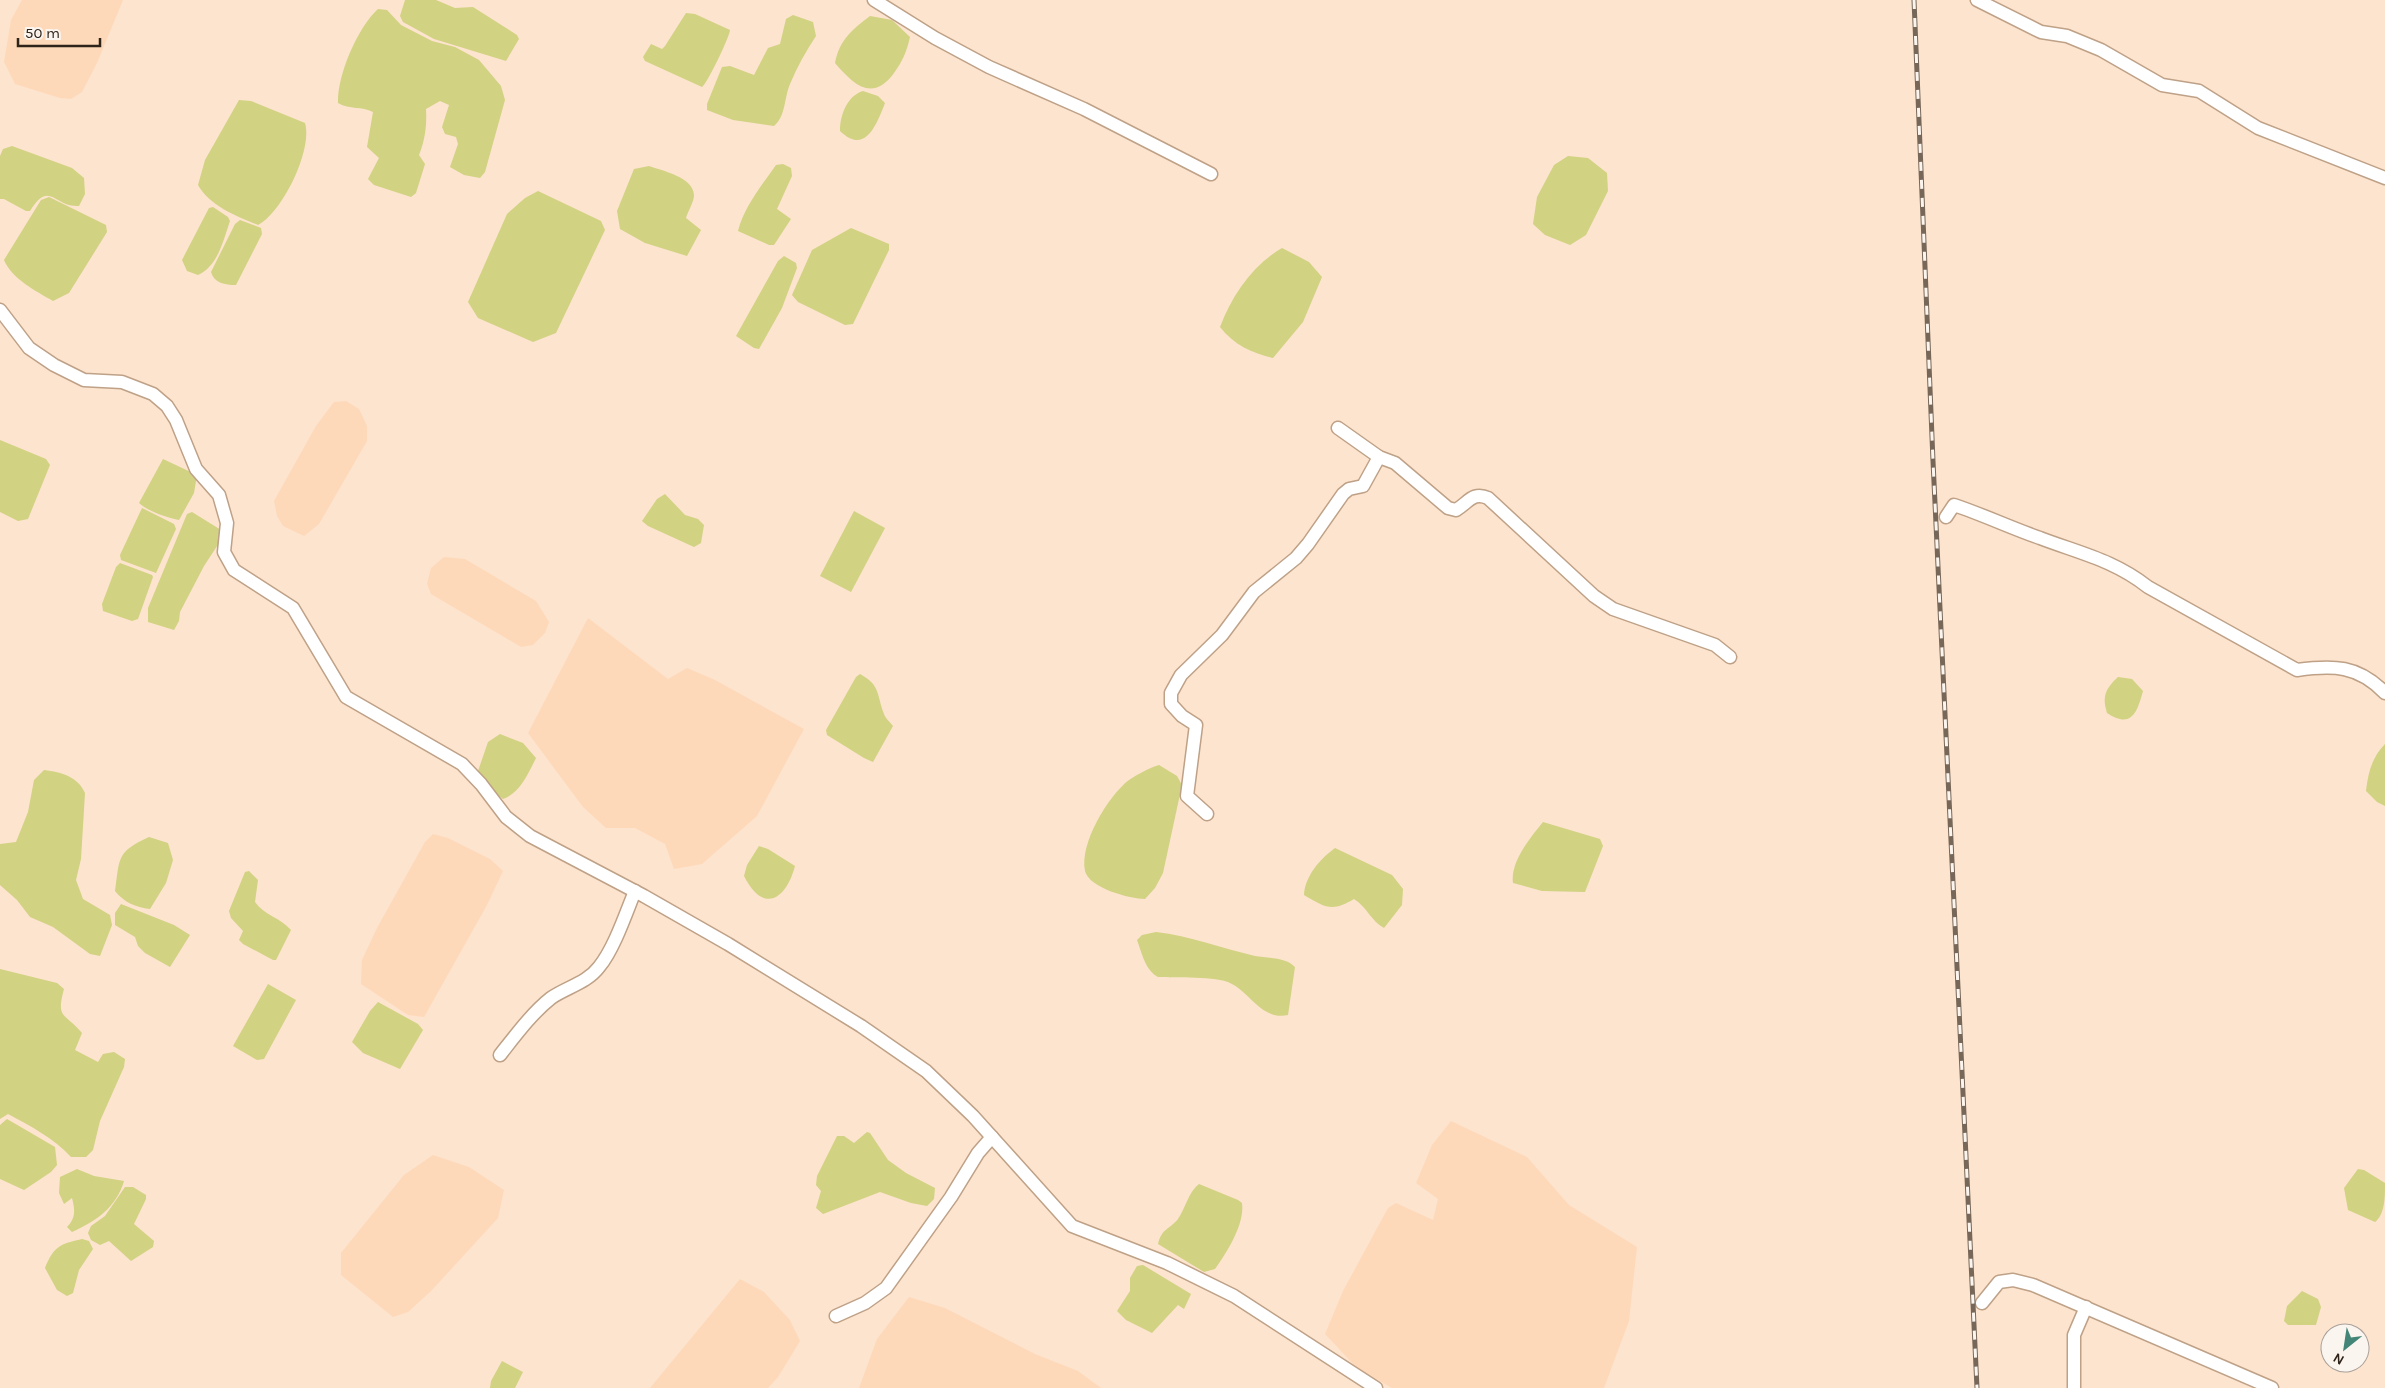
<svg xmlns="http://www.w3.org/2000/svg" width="2385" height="1388" viewBox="0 0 2385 1388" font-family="Karla,sans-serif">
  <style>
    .built { fill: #fed9b9 }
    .water { fill: #d1d282 }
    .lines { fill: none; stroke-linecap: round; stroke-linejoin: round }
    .minor-casing { stroke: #bea187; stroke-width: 15 }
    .minor { stroke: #fff; stroke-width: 12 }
    .rail-casing { stroke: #776759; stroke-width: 5 }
    .rail { stroke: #fbf5ef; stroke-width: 3; stroke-dasharray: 9; stroke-linecap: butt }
  </style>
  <rect width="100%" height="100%" fill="#fde4ce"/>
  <!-- built -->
  <g class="built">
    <polygon points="22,0 123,0 97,63 82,92 71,99 60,98 15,84 4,62 11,20"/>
    <polygon points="346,401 359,409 367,426 367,441 319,524 304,536 283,526 277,516 274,501 316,426 334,402"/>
    <polygon points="444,557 465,559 536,601 549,622 545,633 533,645 521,647 431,594 427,584 431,568"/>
    <polygon points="588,618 668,679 687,668 715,680 804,729 757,816 702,864 674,869 665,844 635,828 606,828 583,807 528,733"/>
    <polygon points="433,834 448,838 490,859 503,871 487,905 424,1017 408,1015 361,984 362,960 377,928 425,842"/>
    <polygon points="1451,1121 1527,1157 1569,1205 1637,1247 1629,1321 1604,1388 1392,1388 1356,1367 1325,1334 1343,1291 1388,1208 1396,1203 1433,1220 1438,1199 1416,1183 1432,1145"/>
    <polygon points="433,1155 469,1167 504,1190 498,1218 432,1290 408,1312 393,1317 341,1275 341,1253 404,1175"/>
    <polygon points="740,1279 764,1292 790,1320 800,1341 778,1377 768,1388 650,1388"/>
    <polygon points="909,1297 945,1308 1035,1354 1078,1371 1101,1388 859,1388 877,1339"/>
  </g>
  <!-- water -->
  <g class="water">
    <polygon points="405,0 436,0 455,8 473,7 517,35 519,39 506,61 434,39 403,22 400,16"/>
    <path d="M378,9l9,1 14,15 31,16 23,6 24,13 22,26 4,14 -20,72 -5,6 -16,-3 -14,-8 8,-23 -2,-7 -11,-3 -3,-7 7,-22 -9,-4 -14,8c1,17 -1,31 -7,46l6,9 -9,29 -5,4 -37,-12 -6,-6 11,-21 -12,-11 6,-35c-11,-6 -23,-2 -35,-9 -1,-28 20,-76 40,-94z"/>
    <path d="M686,13l9,1 35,16c0,6 -23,54 -28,57l-57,-26 -2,-4 8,-13 11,5 3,-3z"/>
    <path d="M793,15l20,7 3,14c-10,15 -19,31 -26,48 -6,14 -4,32 -16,42l-41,-6 -26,-10v-6l15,-37 8,-1 24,9 14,-27 12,-4 6,-25z"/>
    <path d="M870,16l22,4 18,17c-3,14 -8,25 -16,36 -22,30 -41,11 -59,-10 4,-23 18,-34 35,-47z"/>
    <path d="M863,91l15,5 7,7c-9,23 -20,52 -45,28 0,-16 7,-35 23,-40z"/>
    <path d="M239,100l12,1 54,22c8,27 -23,90 -47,102 -22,-9 -48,-19 -60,-40l7,-25z"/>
    <path d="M12,146l60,22 12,10 1,16 -6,12c-25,2 -29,-27 -49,5h-4l-22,-12h-4v-43l3,-7z"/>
    <polygon points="1568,156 1588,158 1607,173 1608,191 1586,235 1570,245 1545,235 1533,224 1537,197 1554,165"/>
    <path d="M783,164l8,4 1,8 -15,33 14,10 -17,26h-5l-31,-14c6,-24 24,-46 38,-66z"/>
    <path d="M649,166c14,5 44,11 45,29 0,7 -6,16 -8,23l15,12 -14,26 -42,-13 -25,-14 -3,-18 17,-42z"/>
    <polygon points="538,191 601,221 605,230 556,333 533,342 478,318 468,302 507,214 525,198"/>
    <path d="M49,197l57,28 1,7 -38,61 -16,8c-17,-10 -41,-22 -49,-41l37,-60z"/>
    <path d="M213,207l15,10 2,4c-7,20 -12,45 -32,54l-11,-4 -5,-11 27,-52z"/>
    <path d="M240,220l21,8 1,6 -26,51c-11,0 -22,-2 -25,-13l24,-48z"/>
    <polygon points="851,228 889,244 889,250 853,324 845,325 798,302 792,295 812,250"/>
    <path d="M1282,248l27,14 13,15 -19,45 -30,36c-21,-5 -39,-13 -53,-31 12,-32 33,-62 62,-79z"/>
    <polygon points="784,256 796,263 797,268 782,308 759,349 754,348 736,336 778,261"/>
    <polygon points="0,440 46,459 50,465 28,519 18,521 0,512"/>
    <path d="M163,459l34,16 -3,18 -15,27c-11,-2 -32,-9 -40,-17z"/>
    <polygon points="665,494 685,515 698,519 704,525 701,543 694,547 648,526 642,521 657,499"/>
    <polygon points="142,508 174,524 176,529 156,573 121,560 120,555"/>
    <polygon points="854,511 885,528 851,592 820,576"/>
    <polygon points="192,512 221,530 221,540 204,566 180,612 179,621 174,630 148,622 148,608 187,514"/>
    <polygon points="120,563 152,575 153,577 138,619 132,621 103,611 102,604 116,567"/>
    <path d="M860,674c21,12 16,19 24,40 1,4 6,8 9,12l-20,36 -9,-4 -37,-23 -1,-5 30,-53z"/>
    <path d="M2118,677l14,2 11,12c-6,22 -12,38 -36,22 -5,-16 -2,-24 11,-36z"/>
    <path d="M500,734l23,9 13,15c-8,16 -16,35 -33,41l-15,-12 -10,-16 10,-29z"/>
    <path d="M2385,744v62l-8,-4 -11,-11c2,-18 6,-34 19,-47z"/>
    <path d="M1159,765l18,11 5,9 -19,88 -8,15 -10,11c-15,0 -56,-11 -60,-28 -6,-27 23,-75 44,-91 9,-6 20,-12 30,-15z"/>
    <path d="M44,770c18,2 34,7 41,23l-4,66 -5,21 7,19 27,16 2,10 -12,31 -10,-2 -37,-27 -23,-10 -13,-17 -17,-15v-41l16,-2 12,-30 6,-32z"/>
    <path d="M1543,822l57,17 3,7 -18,46 -43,-1 -29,-8c-3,-21 17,-45 30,-61z"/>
    <path d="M149,837l19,6 5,17 -7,23 -16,26c-15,-2 -25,-6 -35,-18 5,-33 1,-39 34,-54z"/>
    <path d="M759,846l9,3 27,17c-9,34 -32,48 -51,10l3,-11z"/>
    <path d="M1335,848l57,27 11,14 -1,16 -18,23c-13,-7 -17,-21 -30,-29 -22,13 -28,9 -50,-4 1,-19 16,-36 31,-47z"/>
    <path d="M249,871l9,9 -3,22c9,13 26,16 36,28l-15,30h-3l-30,-16 -4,-4 4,-9 -12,-13 -2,-7 16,-39z"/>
    <polygon points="121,904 174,925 190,935 170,967 145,953 138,946 135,937 115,925 115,913"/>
    <path d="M1156,932c34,4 65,16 99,24 12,2 31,1 40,11l-7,48c-26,6 -38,-23 -58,-32 -13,-7 -55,-5 -72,-6 -13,-7 -16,-24 -21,-37l5,-5z"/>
    <path d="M0,969l57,14 7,6c-8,30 0,23 18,44l-7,17 23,12 5,-8 11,-2 11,7 -1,8 -24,54 -7,29 -7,7h-15c-17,-19 -41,-31 -63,-43l-8,5z"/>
    <polygon points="268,984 296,1000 264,1059 257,1060 233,1046"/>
    <polygon points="378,1002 418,1024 423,1030 400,1069 363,1053 352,1042 370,1011"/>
    <polygon points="7,1119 55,1147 57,1165 51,1172 24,1190 0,1179 0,1125"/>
    <polygon points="867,1132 870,1133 888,1160 906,1173 935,1188 934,1199 927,1206 911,1203 880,1192 823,1214 816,1208 821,1191 816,1185 817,1176 837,1136 844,1136 854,1143"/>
    <path d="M77,1169l17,7 30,5c-8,27 -28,40 -52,51l-5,-5c9,-9 8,-17 5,-29l-8,6 -5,-11 1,-16z"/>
    <path d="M2358,1169l6,1 21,13c0,14 0,31 -10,39l-27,-12 -4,-22z"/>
    <path d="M1199,1184l39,16 4,3c3,21 -15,49 -27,66l-11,3 -46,-28c4,-16 11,-14 20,-25 8,-12 10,-26 21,-35z"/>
    <polygon points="125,1187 133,1187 146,1195 146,1199 134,1224 154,1241 153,1247 131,1261 109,1241 100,1245 91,1240 88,1233 91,1226 105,1216"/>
    <path d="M82,1239l7,2 4,8 -14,21 -6,23 -6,3 -10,-6 -12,-22c9,-22 15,-24 37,-29z"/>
    <polygon points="1143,1265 1191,1294 1184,1309 1178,1305 1152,1333 1126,1320 1117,1311 1130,1291 1130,1278 1137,1266"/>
    <polygon points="2302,1291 2318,1299 2321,1307 2316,1325 2288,1325 2284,1321 2287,1306"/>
    <polygon points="502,1361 523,1372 515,1388 490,1388 491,1381"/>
  </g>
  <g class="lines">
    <!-- minor casing -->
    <g class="minor-casing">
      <g id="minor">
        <polyline points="874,0 935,38 989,67 1084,109 1211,174"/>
        <polyline points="1977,0 2041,32 2067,36 2101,50 2162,85 2199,91 2258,128 2385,178"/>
        <polyline points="0,310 29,348 54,365 84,380 122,382 153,394 167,406 176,420 196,469 219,495 227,523 224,552 234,570 293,608 346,697 462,764 481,784 506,817 530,836 644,896 728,944 861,1026 926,1071 973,1116 1072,1226 1167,1263 1234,1296 1376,1388"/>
        <path d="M1338,428l41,29 16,6 53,45 8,2c12,-7 17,-19 32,-12l106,98 19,13 102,36 15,12"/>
        <path d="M1946,517l8,-12c30,10 57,23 86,33 39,15 74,22 108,49l149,83c36,-5 61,-5 88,23"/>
        <polyline points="1207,814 1187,796 1196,725 1182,716 1171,704 1171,693 1181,675 1222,635 1254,592 1296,558 1308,544 1343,494 1349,489 1363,486 1379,457"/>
        <path d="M500,1055c15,-19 32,-42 51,-57 16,-11 36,-15 48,-31 15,-18 27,-54 36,-76"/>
        <polyline points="1982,1303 1999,1282 2013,1280 2033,1285 2272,1388"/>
        <polyline points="836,1316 865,1303 886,1288 951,1197 978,1153 992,1137"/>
        <polyline points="2074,1388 2074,1335 2086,1307"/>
      </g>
    </g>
    <!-- minor -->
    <use href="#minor" class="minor"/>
    <!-- rail casing -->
    <g class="rail-casing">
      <polyline id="rail" points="1914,0 1933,461 1977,1388"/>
    </g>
    <!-- rail -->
    <use href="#rail" class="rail"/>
  </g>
  <!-- north arrow -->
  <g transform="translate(2345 1348) rotate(210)"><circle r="24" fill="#fbf5ef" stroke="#a9a19a"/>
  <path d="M0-4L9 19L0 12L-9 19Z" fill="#438577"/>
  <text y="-8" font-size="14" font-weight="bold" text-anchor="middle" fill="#2f241a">N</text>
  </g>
  <!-- scale -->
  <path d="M18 38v8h82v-8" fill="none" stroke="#2f241a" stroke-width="2.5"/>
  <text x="25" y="38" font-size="15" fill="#2f241a" stroke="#fbf5ef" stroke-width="4" paint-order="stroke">50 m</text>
</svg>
